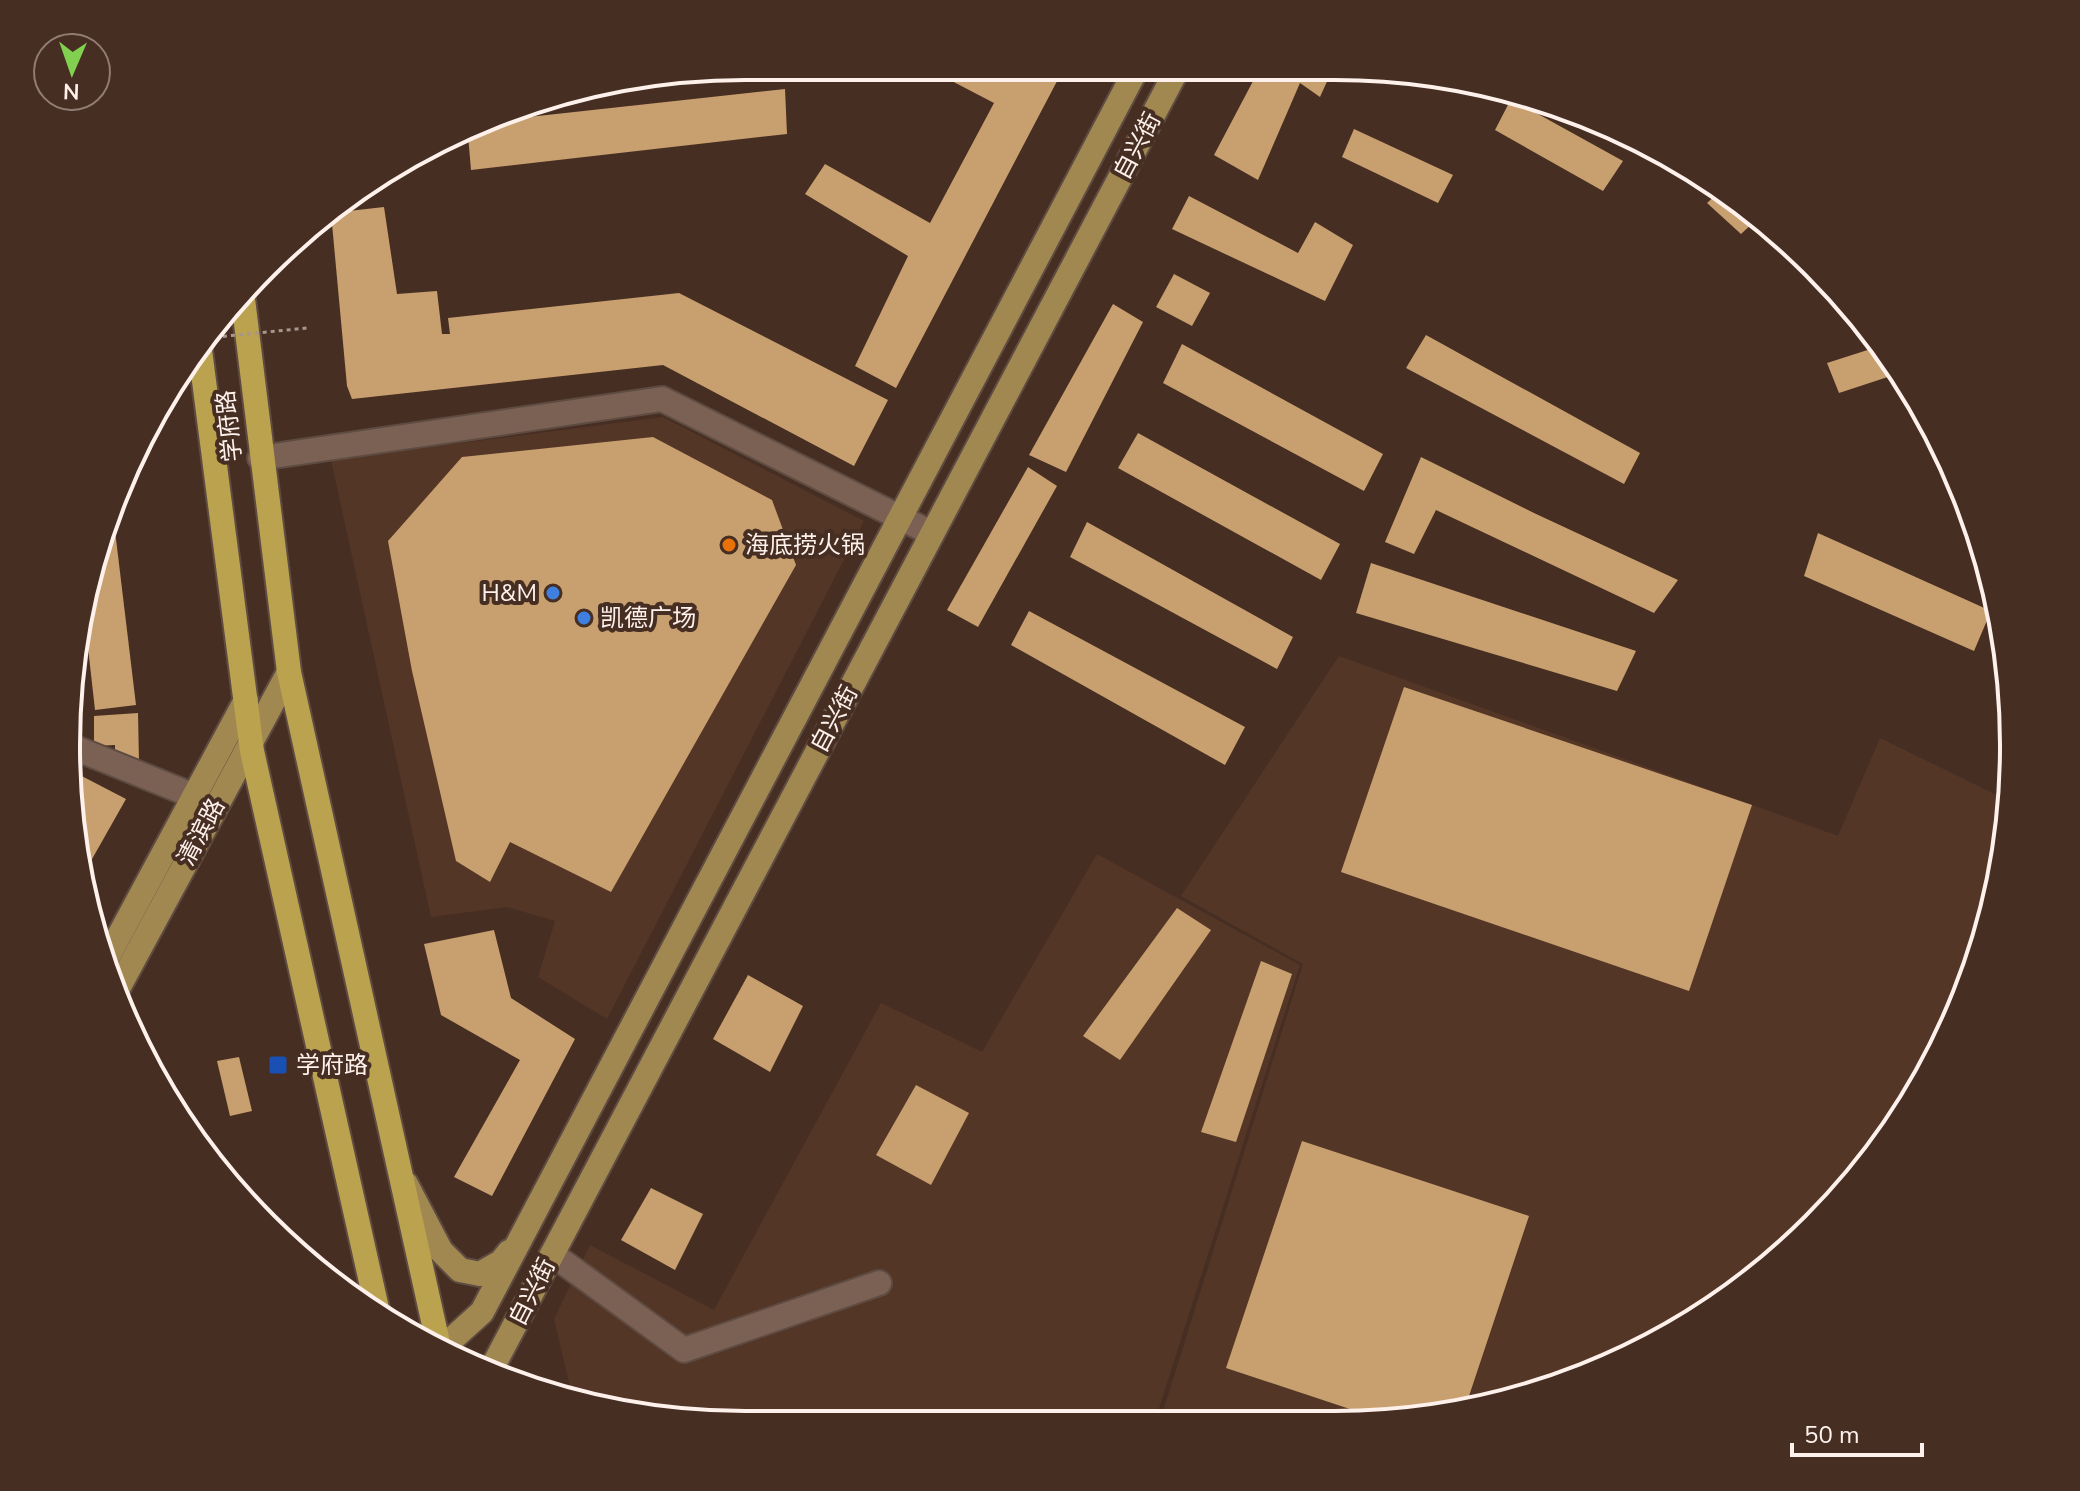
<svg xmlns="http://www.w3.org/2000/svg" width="2080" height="1491" viewBox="0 0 2080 1491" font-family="'Nunito Sans','Noto Sans SC',sans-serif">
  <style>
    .built { fill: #543627 }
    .building { fill: #c89f6e }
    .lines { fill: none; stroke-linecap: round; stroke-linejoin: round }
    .minor-casing { stroke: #5e4b41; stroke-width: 28 }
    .major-casing { stroke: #5e4b41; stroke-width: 28 }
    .highway-casing { stroke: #5e4b41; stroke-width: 28 }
    .minor { stroke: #7b6154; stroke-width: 24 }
    .major { stroke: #a18851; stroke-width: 24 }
    .highway { stroke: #baa24f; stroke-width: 24 }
    .path-bridge { stroke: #a8968d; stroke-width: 3; stroke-dasharray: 4 4; stroke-linecap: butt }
    .food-dot { fill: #e8710a; stroke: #462e23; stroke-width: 3 }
    .shop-dot { fill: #3f7fe0; stroke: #462e23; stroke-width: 3 }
    .transit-dot { fill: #1a4fb4; stroke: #462e23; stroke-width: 3 }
    .labels { text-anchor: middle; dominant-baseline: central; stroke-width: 8; stroke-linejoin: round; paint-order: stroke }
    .street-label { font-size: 24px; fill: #fef1eb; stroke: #462e23 }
    .poi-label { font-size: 24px; fill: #fef1eb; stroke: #462e23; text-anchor: start }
    .rim { fill: none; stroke: #fef1eb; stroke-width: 4 }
  </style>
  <rect width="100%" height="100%" fill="#462e23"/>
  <!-- built -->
  <g class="built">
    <polygon points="663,417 864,521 607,1019 538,977 555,921 507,907 431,917 331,460"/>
    <polygon points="1339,656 1838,836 1880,738 2011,802 2002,854 1944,1046 1873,1160 1782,1257 1595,1373 1424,1419 1160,1421 1303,964 1181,896"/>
    <polygon points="1097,854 1300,965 1155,1421 702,1424 574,1403 554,1319 590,1245 714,1310 881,1003 982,1052"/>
  </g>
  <!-- building -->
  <g class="building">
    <polygon points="923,66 1065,66 896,388 855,366 908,256 805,194 825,164 930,223 994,103"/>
    <polygon points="1261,66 1334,66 1320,97 1300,83 1258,180 1214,155"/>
    <polygon points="785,89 787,134 471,170 468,135 501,120"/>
    <polygon points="1511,99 1623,161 1603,191 1495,130"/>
    <polygon points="1354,129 1453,175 1438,203 1342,157"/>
    <polygon points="381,175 382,189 356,191 368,180"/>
    <polygon points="1718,193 1754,222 1741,234 1707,203"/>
    <polygon points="1189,196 1298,253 1315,222 1353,245 1325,301 1172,229"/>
    <polygon points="384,207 397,294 437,291 442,334 450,334 448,318 679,293 888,400 854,466 663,365 352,399 347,386 331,213"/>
    <polygon points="1174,274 1210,293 1192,326 1156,307"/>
    <polygon points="1113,304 1143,322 1066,472 1029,455"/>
    <polygon points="1426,335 1640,453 1624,484 1406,368"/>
    <polygon points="1182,344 1383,454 1364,491 1163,383"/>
    <polygon points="1880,346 1900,373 1839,393 1827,363"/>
    <polygon points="1138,433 1340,544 1321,580 1118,468"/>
    <polygon points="653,437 772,500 796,565 611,892 510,842 490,882 456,861 412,671 388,541 462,457"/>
    <polygon points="1421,457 1534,513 1678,580 1654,613 1436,510 1414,554 1385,542"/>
    <polygon points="1028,467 1057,486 978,627 947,610"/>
    <polygon points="113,514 136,705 95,710 83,603"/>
    <polygon points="1087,522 1293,637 1277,669 1070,557"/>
    <polygon points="1818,533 1991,611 1974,651 1804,576"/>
    <polygon points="1371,563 1636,651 1617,691 1356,613"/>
    <polygon points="1029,611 1245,727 1225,765 1011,645"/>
    <polygon points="1404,687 1752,805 1689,991 1341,872"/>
    <polygon points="138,713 139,762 115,756 115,745 94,746 94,716"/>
    <polygon points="74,772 126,799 83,875 72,834"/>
    <polygon points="1177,908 1211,930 1120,1060 1083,1036"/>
    <polygon points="494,930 511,998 575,1039 492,1196 454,1177 520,1060 441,1015 424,944"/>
    <polygon points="1261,961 1292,974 1236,1142 1201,1132"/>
    <polygon points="748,975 803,1006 770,1072 713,1039"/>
    <polygon points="239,1057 252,1111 230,1116 217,1061"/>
    <polygon points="916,1085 969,1113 931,1185 876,1155"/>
    <polygon points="1302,1141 1529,1216 1465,1408 1424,1419 1380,1419 1226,1368"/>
    <polygon points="224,1177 257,1196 251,1209 234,1193"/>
    <polygon points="651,1188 703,1214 675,1270 621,1240"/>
  </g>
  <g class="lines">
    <!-- minor casing -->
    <g class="minor-casing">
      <g id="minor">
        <polyline points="260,458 662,399 931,533"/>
        <polyline points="75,748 194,796"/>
        <polyline points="552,1254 684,1350 879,1283"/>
      </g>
    </g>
    <!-- major casing -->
    <g class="major-casing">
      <g id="major">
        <polyline points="106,960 246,700"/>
        <polyline points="115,994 289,672"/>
        <polyline points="406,1184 441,1251 460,1270 480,1274 501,1262 509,1252"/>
        <polyline points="439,1351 482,1312 1138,66"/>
        <polyline points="490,1372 1179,66"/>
      </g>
    </g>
    <!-- highway casing -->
    <g class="highway-casing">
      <g id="highway">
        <polyline points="242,291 289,672 440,1352"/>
        <polyline points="200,350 252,751 378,1313"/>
      </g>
    </g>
    <!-- minor -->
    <use href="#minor" class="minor"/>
    <!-- major -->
    <use href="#major" class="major"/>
    <!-- highway -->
    <use href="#highway" class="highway"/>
    <!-- path-bridge -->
    <polyline class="path-bridge" points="207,338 307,328"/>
  </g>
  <!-- markers -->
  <circle class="food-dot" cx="729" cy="545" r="8"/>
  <g class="shop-dot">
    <circle cx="553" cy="593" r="8"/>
    <circle cx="584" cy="618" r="8"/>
  </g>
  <rect class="transit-dot" x="268" y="1055" width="20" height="20" rx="4"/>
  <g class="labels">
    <!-- street labels -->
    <g class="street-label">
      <text transform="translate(1137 146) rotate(-62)">自兴街</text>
      <text transform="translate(229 426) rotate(-96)">学府路</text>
      <text transform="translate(834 719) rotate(-62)">自兴街</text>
      <text transform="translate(201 832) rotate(-62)">清滨路</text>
      <text transform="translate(532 1292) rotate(-63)">自兴街</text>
    </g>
    <!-- poi labels -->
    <g class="poi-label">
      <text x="745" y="545">海底捞火锅</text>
      <text x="537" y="593" text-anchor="end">H&amp;M</text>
      <text x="600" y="618">凯德广场</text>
      <text x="296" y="1065">学府路</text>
    </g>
  </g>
  <!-- crop -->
  <path d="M0 0H2080V1491H0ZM745 80H1335A665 665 0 0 1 2000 745V746A665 665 0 0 1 1335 1411H745A665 665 0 0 1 80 746V745A665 665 0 0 1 745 80Z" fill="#462e23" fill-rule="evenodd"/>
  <path class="rim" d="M745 80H1335A665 665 0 0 1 2000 745V746A665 665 0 0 1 1335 1411H745A665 665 0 0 1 80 746V745A665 665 0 0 1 745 80Z"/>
  <!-- north arrow -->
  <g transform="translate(72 72) rotate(182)"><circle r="38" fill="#462e23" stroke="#907c73" stroke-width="2"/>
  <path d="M0-6L14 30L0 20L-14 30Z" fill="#82d04f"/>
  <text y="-12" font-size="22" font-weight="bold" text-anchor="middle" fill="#fef1eb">N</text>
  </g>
  <!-- scale -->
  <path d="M1792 1443v12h130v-12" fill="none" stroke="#fef1eb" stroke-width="4"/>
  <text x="1804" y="1443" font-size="24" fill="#fef1eb" stroke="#462e23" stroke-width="6" paint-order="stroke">50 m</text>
</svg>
